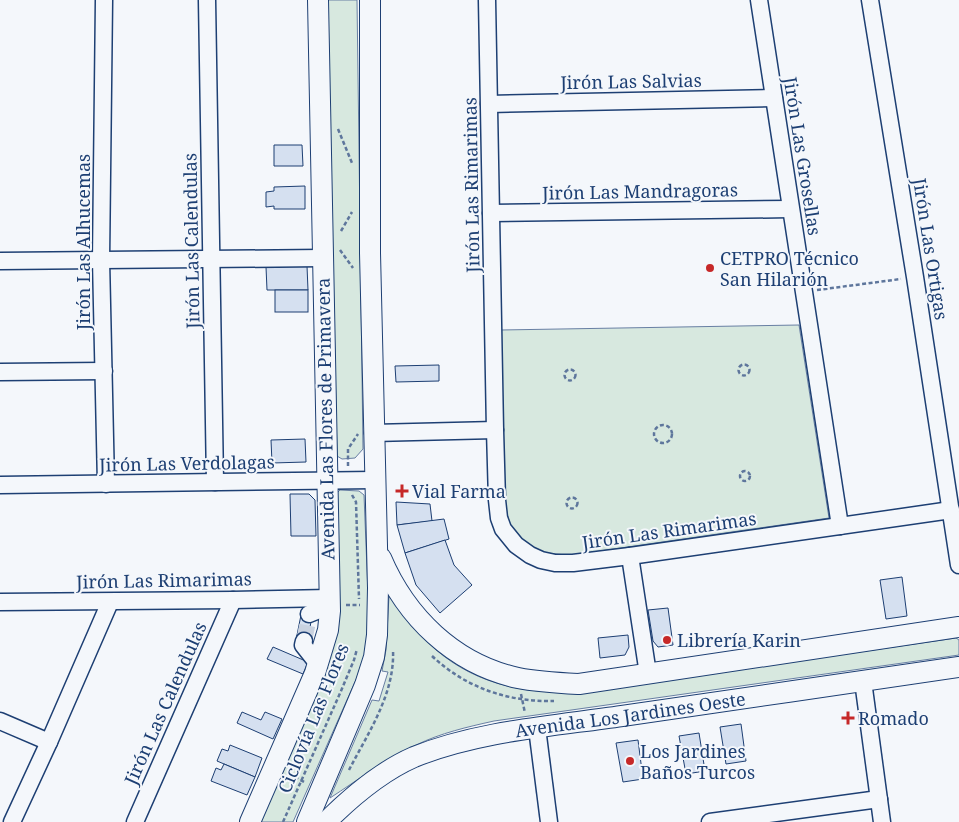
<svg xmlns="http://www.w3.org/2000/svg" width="959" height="822" viewBox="0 0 959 822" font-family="'Noto Serif',serif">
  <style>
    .green { fill: #d7e8df; stroke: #687fa3 }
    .building { fill: #d5e0f0; stroke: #1d3f73 }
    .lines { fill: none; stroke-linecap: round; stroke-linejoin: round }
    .minor-tunnel { stroke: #c9d2e0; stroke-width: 16; stroke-dasharray: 16 8; stroke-linecap: butt }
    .minor-casing { stroke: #1d3f73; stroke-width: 19 }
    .major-casing { stroke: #1d3f73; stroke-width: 22 }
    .path { stroke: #5e769c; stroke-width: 2.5; stroke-dasharray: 4 2.5; stroke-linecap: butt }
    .minor { stroke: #f4f7fb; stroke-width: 16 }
    .major { stroke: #f4f7fb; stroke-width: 20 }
    .poi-dot { fill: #c62828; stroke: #f4f7fb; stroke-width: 2 }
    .labels { text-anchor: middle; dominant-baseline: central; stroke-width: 4; stroke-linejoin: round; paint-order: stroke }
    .street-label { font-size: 18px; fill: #1d3f73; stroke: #f4f7fb }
    .poi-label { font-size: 18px; fill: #1d3f73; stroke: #f4f7fb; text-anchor: start }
  </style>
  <rect width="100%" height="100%" fill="#f4f7fb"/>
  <!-- green -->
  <g class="green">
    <polygon points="327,0 357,0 363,449 355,458 342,459 337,456"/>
    <path d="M799,325l30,193 -257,37c-43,-1 -63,-11 -67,-56l-4,-169z"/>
    <polygon points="340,490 359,491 364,495 369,619 366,650 362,666 293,822 258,822 322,675 336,494"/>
    <path d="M389,596c15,18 28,37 46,53 44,38 96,46 152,42l369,-53 3,2v15l-465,66c-27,6 -53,12 -78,24 -31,14 -58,35 -86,53l42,-98 7,1 9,-29 -6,-1 4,-21z"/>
  </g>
  <!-- building -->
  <g class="building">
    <polygon points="274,145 302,145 303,166 274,166"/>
    <polygon points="305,186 305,209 274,209 274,206 266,207 266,192 274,191 274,187"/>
    <polygon points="307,266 308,290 267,290 266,267"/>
    <rect x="275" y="290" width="33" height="22"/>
    <polygon points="439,365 439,381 396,382 395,366"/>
    <polygon points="305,439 306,462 272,463 271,440"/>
    <polygon points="290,494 309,494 315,500 316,536 291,536"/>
    <polygon points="396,502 430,504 432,521 397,525"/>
    <polygon points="444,519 449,539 405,553 397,525"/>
    <polygon points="445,540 454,565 472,585 440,613 416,585 405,553"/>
    <polygon points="902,577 907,616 886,619 880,580"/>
    <polygon points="668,608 673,645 658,647 653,641 648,610"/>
    <polygon points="301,615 312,617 307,642 296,640"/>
    <polygon points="628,635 629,647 625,655 600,658 598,638"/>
    <polygon points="273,647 308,662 303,674 267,659"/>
    <polygon points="242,712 261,720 265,712 282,719 273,739 237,723"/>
    <polygon points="741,724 746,761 726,764 720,727"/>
    <polygon points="699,733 705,771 686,774 679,736"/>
    <polygon points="638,740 643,779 623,782 616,743"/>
    <polygon points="230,745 262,758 255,777 217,761 222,749 228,751"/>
    <polygon points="224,764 255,777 247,795 211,781 216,768 221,770"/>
  </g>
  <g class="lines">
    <!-- minor-tunnel -->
    <polyline class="minor-tunnel" points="304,641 309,617"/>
    <!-- minor casing -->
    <g class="minor-casing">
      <g id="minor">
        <polyline points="104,0 101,260 106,484"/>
        <polyline points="207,0 215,482"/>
        <polyline points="487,0 495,430 497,500 499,518 503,529 516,545 530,555 541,560 555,563 573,563 630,556 951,510"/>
        <polyline points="759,0 840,526"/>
        <polyline points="870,0 915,277 959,565"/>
        <polyline points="489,104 774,98"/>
        <polyline points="491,213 790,209"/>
        <polyline points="0,261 322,258"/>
        <polyline points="0,372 104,371"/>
        <polyline points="373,433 495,430"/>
        <polyline points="0,485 374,480"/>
        <polyline points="630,556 648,674"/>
        <polyline points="0,602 233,600 329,598"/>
        <polyline points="309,614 329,606"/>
        <polyline points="304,641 303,645 318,664"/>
        <polyline points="863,681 882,822"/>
        <polyline points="0,721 49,742"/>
        <polyline points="537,728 549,822"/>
        <polyline points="12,822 49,742 110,602"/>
        <polyline points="135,822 233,600"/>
        <polyline points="710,822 879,799"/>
      </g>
    </g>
    <!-- major casing -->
    <g class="major-casing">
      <g id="major">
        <path d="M381,558c25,59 73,106 137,120 20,4 41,5 61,6l380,-57"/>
        <polyline points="250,822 315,673 328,630 330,611 318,0"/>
        <polyline points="307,822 365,685 374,657 377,635 378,588 370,253 370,0"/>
        <path id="s1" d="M326,822c25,-25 56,-51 88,-65 64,-26 140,-31 208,-41 112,-16 225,-33 337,-49"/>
      </g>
    </g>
    <!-- path -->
    <g class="path">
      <polyline points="338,129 352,163"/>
      <polyline points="341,231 352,212"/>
      <polyline points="340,250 353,268"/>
      <polyline points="817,290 901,279"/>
      <circle cx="744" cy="370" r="5.5"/>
      <circle cx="570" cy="375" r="5.5"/>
      <circle cx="663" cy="434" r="9"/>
      <polyline points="348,466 348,449 358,434"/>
      <circle cx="745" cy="476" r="5"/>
      <polyline points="352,495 356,502 359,599"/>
      <circle cx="572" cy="503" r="5.5"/>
      <polyline points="346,605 360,605"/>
      <path d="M432,656c34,32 76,46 122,45"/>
      <polyline points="521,694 525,713"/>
      <path d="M349,770c19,-37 46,-76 44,-120"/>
      <polyline points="289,774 306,783"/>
      <polyline points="283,822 341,691 354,660 357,649"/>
    </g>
    <!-- minor -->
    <use href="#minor" class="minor"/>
    <!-- major -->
    <use href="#major" class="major"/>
  </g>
  <!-- markers -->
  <g class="poi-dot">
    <circle cx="710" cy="268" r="5"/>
    <path d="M399.5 483.5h5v5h5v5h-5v5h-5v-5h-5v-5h5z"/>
    <circle cx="667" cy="640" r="5"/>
    <path d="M845.5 710.5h5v5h5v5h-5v5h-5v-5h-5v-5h5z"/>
    <circle cx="630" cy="761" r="5"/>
  </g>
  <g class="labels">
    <!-- street labels -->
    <g class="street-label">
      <text transform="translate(631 81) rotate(-1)">Jirón Las Salvias</text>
      <text transform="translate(803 156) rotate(81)">Jirón Las Grosellas</text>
      <text transform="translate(471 185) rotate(-91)">Jirón Las Rimarimas</text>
      <text transform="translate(640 191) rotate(-1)">Jirón Las Mandragoras</text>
      <text transform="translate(191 241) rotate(-91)">Jirón Las Calendulas</text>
      <text transform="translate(83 242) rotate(-90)">Jirón Las Alhucemas</text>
      <text transform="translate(931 249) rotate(81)">Jirón Las Ortigas</text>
      <text transform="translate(325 419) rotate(-91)">Avenida Las Flores de Primavera</text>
      <text transform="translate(187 463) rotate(-1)">Jirón Las Verdolagas</text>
      <text transform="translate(669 530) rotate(-8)">Jirón Las Rimarimas</text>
      <text transform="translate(164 580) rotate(-1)">Jirón Las Rimarimas</text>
      <text transform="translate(165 703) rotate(-66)">Jirón Las Calendulas</text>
      <text stroke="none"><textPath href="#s1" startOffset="331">Avenida Los Jardines Oeste</textPath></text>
      <text transform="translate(313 718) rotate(-68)">Ciclovía Las Flores</text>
    </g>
    <!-- poi labels -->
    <g class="poi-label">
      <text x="720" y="258">CETPRO Técnico<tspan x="720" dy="21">San Hilarión</tspan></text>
      <text x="412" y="491">Vial Farma</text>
      <text x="677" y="640">Librería Karin</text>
      <text x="858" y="718">Romado</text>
      <text x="640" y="751">Los Jardines<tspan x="640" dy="21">Baños Turcos</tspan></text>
    </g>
  </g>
</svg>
